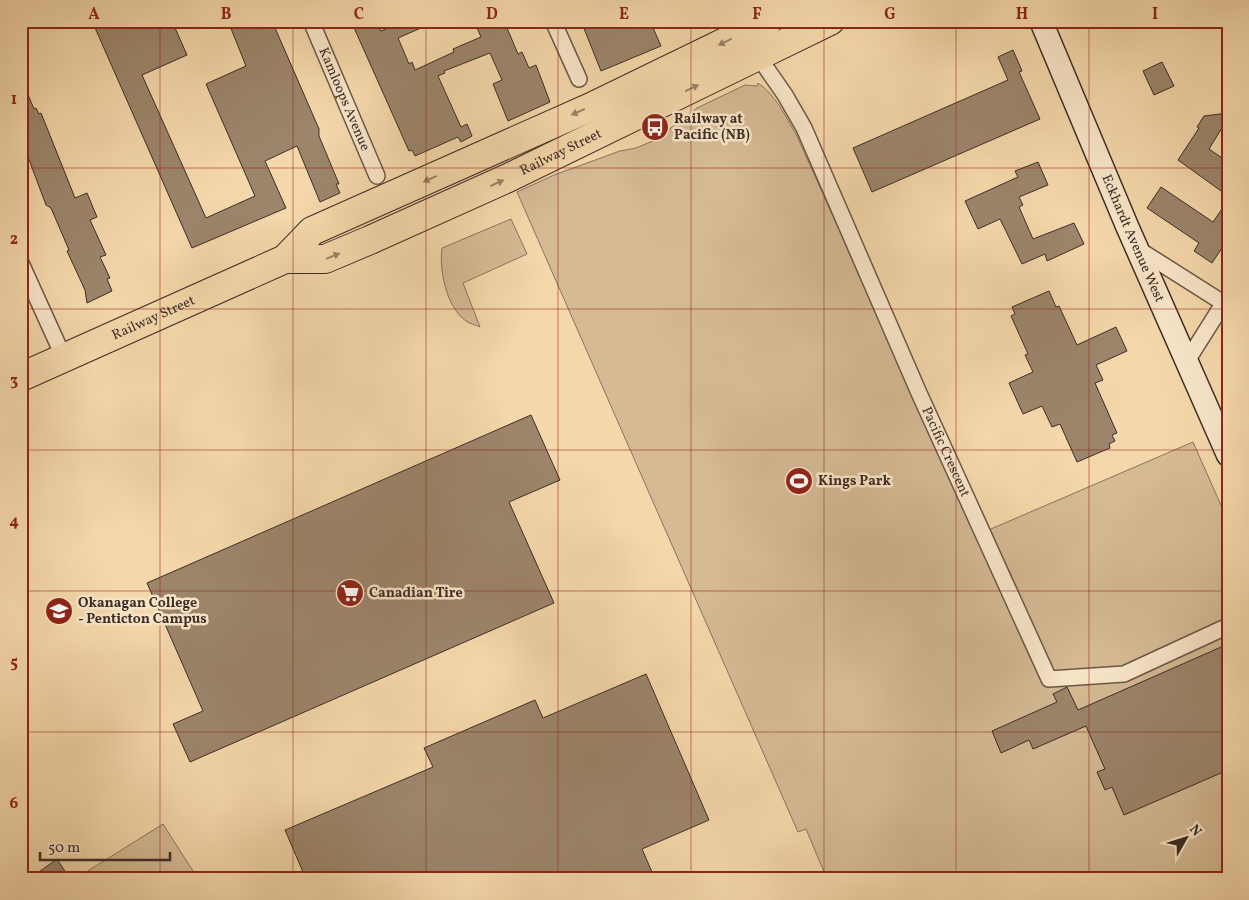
<svg xmlns="http://www.w3.org/2000/svg" width="1249" height="900" viewBox="0 0 1249 900" font-family="Vollkorn,serif">
  <style>
    .green { fill: #d5ba94; stroke: #88745e }
    .building { fill: #9c856b; stroke: #3c2d27 }
    .lines { fill: none; stroke-linecap: round; stroke-linejoin: round }
    .street-casing { stroke: #6a5848; stroke-width: 18 }
    .secondary-casing { stroke: #3c2d27; stroke-width: 25 }
    .highway-casing { stroke: #3c2d27; stroke-width: 30 }
    .street { stroke: #f8e5c8; stroke-width: 15 }
    .secondary { stroke: #f8e5c8; stroke-width: 22 }
    .highway { stroke: #f4d7aa; stroke-width: 28 }
    .oneway { fill: #988268 }
    .grid { fill: none; stroke: #8f2418; stroke-width: 1; stroke-opacity: 0.55 }
    .labels { text-anchor: middle; dominant-baseline: central; stroke-width: 5; stroke-linejoin: round; paint-order: stroke }
    .street-label { font-size: 14px; fill: #3c2d27; stroke: #f8e5c8 }
    .poi-label { font-size: 14px; font-weight: bold; fill: #3c2d27; stroke: #f8e5c8; text-anchor: start }
    .neatline { fill: none; stroke: #8f2418; stroke-width: 2 }
    .grid-label { font-size: 16px; text-anchor: middle; font-weight: bold; fill: #8f2418 }
  </style>
  <rect width="100%" height="100%" fill="#f4d7aa"/>
  <filter id="stains"><feTurbulence type="fractalNoise" baseFrequency=".004" numOctaves="4"/><feColorMatrix values="0 0 0 0 .2 0 0 0 0 .09 0 0 0 0 .02 0 0 0 .5 -.17"/></filter>
  <radialGradient id="worn" r=".72"><stop offset=".6" stop-color="#630" stop-opacity="0"/><stop offset="1" stop-color="#630" stop-opacity=".3"/></radialGradient>
  <!-- green -->
  <g class="green">
    <path d="M758,83c18,12 27,33 38,51l181,401 216,-93 35,79v358h-401l-21,-50 -8,3 -281,-640 37,-17 66,-24 16,-3 19,-8 42,-32 48,-23 12,1z"/>
    <path d="M511,219l16,35 -64,29 17,44c-4,-2 -10,-3 -14,-6 -20,-14 -27,-52 -24,-73z"/>
    <polygon points="163,824 198,879 75,879"/>
  </g>
  <!-- building -->
  <g class="building">
    <polygon points="92,21 172,21 187,55 142,75 206,218 255,196 206,84 246,66 228,21 272,21 319,129 319,136 339,184 336,184 340,193 320,202 297,146 265,161 286,208 192,248"/>
    <polygon points="351,21 376,21 381,31 404,21 437,21 398,38 409,64 412,62 415,70 454,52 453,49 481,37 474,21 504,21 518,54 522,52 529,68 536,65 550,102 508,121 493,84 502,80 490,53 444,71 445,73 438,76 461,127 467,124 472,136 461,142 458,137 415,156 412,150 409,151"/>
    <polygon points="581,21 650,21 661,46 601,71"/>
    <polygon points="1013,50 1022,71 1019,72 1040,119 872,192 853,148 1008,80 998,57"/>
    <polygon points="1162,62 1174,86 1154,95 1143,71"/>
    <polygon points="21,78 34,109 36,108 39,114 41,113 75,198 87,193 97,217 90,220 106,255 100,257 110,278 107,279 112,291 87,303 85,290 67,251 69,250 51,208 46,205 21,138"/>
    <polygon points="1228,113 1228,118 1209,149 1228,162 1228,196 1178,160 1199,128 1197,127 1204,116"/>
    <polygon points="1038,162 1048,185 1019,197 1023,205 1019,207 1033,239 1074,223 1084,244 1047,261 1045,254 1022,264 1000,219 978,229 965,201 1018,177 1015,171"/>
    <polygon points="1161,187 1213,222 1228,200 1228,239 1212,263 1194,251 1199,243 1147,208"/>
    <polygon points="1049,291 1056,307 1059,306 1077,345 1116,327 1127,351 1096,365 1103,380 1095,383 1117,433 1112,435 1115,441 1109,444 1110,448 1077,462 1060,424 1052,427 1042,406 1023,414 1009,383 1033,372 1025,355 1028,354 1011,316 1015,314 1012,307"/>
    <polygon points="531,415 560,480 509,502 554,603 190,762 173,724 203,711 147,583"/>
    <polygon points="1228,644 1228,770 1124,815 1112,787 1105,790 1097,772 1105,769 1086,726 1033,749 1029,740 1001,753 992,731 1057,702 1053,694 1067,687 1078,710"/>
    <polygon points="646,674 709,820 642,849 655,879 306,879 285,830 433,767 424,748 535,700 543,718"/>
    <polygon points="57,859 70,879 29,879"/>
  </g>
  <g class="lines">
    <!-- street casing -->
    <g class="street-casing">
      <g id="street">
        <path id="s1" d="M311,21l66,155"/>
        <polyline points="553,21 579,79"/>
        <path id="s2" d="M758,56l27,39 19,33 115,265 130,286 75,-5 104,-48"/>
        <polyline points="1138,249 1228,306"/>
        <polyline points="21,263 64,358"/>
        <polyline points="1187,361 1228,296"/>
      </g>
    </g>
    <!-- secondary casing -->
    <g class="secondary-casing">
      <g id="secondary">
        <path id="s3" d="M1041,21l86,205 101,229"/>
      </g>
    </g>
    <!-- highway casing -->
    <g class="highway-casing">
      <g id="highway">
        <path id="s4" d="M285,259h40l45,-19 138,-62 322,-157"/>
        <path id="s5" d="M21,377l264,-118 27,-28 279,-124 177,-86"/>
      </g>
    </g>
    <!-- street -->
    <use href="#street" class="street"/>
    <!-- secondary -->
    <use href="#secondary" class="secondary"/>
    <!-- highway -->
    <use href="#highway" class="highway"/>
  </g>
  <!-- one-way arrows -->
  <defs><path id="oneway-solid" d="M-6-.8H1V-3.2L6.5 0L1 3.2V.8H-6Z" transform="scale(1.25)"/></defs>
  <g class="oneway">
    <use href="#oneway-solid" transform="translate(725 42) rotate(154)"/>
    <use href="#oneway-solid" transform="translate(692 88) rotate(-26)"/>
    <use href="#oneway-solid" transform="translate(578 112) rotate(156)"/>
    <use href="#oneway-solid" transform="translate(430 179) rotate(156)"/>
    <use href="#oneway-solid" transform="translate(497 183) rotate(-24)"/>
    <use href="#oneway-solid" transform="translate(333 256) rotate(-22)"/>
  </g>
  <!-- grid -->
  <path class="grid" d="M160,21v858M293,21v858M426,21v858M558,21v858M691,21v858M824,21v858M956,21v858M1089,21v858M21,168h1207M21,309h1207M21,450h1207M21,591h1207M21,732h1207"/>
  <!-- icons -->
  <defs>
    <g id="bus-disc" transform="scale(1.4375)"><circle r="9.5" fill="#8f2418" stroke="#f8e5c8"/><path d="M-5-6H5V4H4V6H2V4H-2V6H-4V4H-5ZM-3.5-4V0h7V-4ZM-3.5 1.2v1.5H-2V1.2ZM2 1.2v1.5H3.5V1.2Z" fill="#fff"/></g>
    <g id="stadium-disc" transform="scale(1.4375)"><circle r="9.5" fill="#8f2418" stroke="#f8e5c8"/><path d="M0-5a6.5 5 0 1 0 0 10a6.5 5 0 1 0 0-10ZM-3.5-1.8h7v3.6h-7Z" fill="#fff"/></g>
    <g id="supermarket-disc" transform="scale(1.4375)"><circle r="9.5" fill="#8f2418" stroke="#f8e5c8"/><path d="M-6-5.5h2.5l.6 2H6L4.5 2H-2.5L-4.4-4H-6ZM-1.5 3.2a1.3 1.3 0 1 0 .1 0ZM3 3.2a1.3 1.3 0 1 0 .1 0Z" fill="#fff"/></g>
    <g id="university-disc" transform="scale(1.4375)"><circle r="9.5" fill="#8f2418" stroke="#f8e5c8"/><path d="M0-5L7-2L0 1L-7-2ZM-4 1L0 2.5L4 1V4Q0 6-4 4Z" fill="#fff"/></g>
  </defs>
  <g fill-rule="evenodd">
    <use href="#bus-disc" x="655" y="127"/>
    <use href="#stadium-disc" x="799" y="481"/>
    <use href="#supermarket-disc" x="350" y="593"/>
    <use href="#university-disc" x="59" y="611"/>
  </g>
  <g class="labels">
    <!-- street labels -->
    <g class="street-label">
      <text stroke="none"><textPath href="#s1" startOffset="85">Kamloops Avenue</textPath></text>
      <text stroke="none"><textPath href="#s4" startOffset="299">Railway Street</textPath></text>
      <text stroke="none"><textPath href="#s3" startOffset="236">Eckhardt Avenue West</textPath></text>
      <text stroke="none"><textPath href="#s5" startOffset="145">Railway Street</textPath></text>
      <text stroke="none"><textPath href="#s2" startOffset="439">Pacific Crescent</textPath></text>
    </g>
    <!-- poi labels -->
    <g class="poi-label">
      <text x="674" y="119">Railway at<tspan x="674" dy="16">Pacific (NB)</tspan></text>
      <text x="818" y="481">Kings Park</text>
      <text x="369" y="593">Canadian Tire</text>
      <text x="78" y="603">Okanagan College<tspan x="78" dy="16">- Penticton Campus</tspan></text>
    </g>
  </g>
  <!-- margin -->
  <rect width="1249" height="900" fill="none" stroke="#f4d7aa" stroke-width="55"/>
  <!-- north arrow -->
  <g transform="translate(1186 838) rotate(51)" stroke="#f8e5c8" stroke-width="4" paint-order="stroke">
  <path d="M0-4L9 19L0 12L-9 19Z" fill="#3c2d27"/>
  <text y="-8" font-size="14" font-weight="bold" text-anchor="middle" fill="#3c2d27">N</text>
  </g>
  <!-- scale -->
  <path d="M40 852v8h130v-8" fill="none" stroke="#3c2d27" stroke-width="2.5"/>
  <text x="48" y="852" font-size="15" fill="#3c2d27" stroke="#f8e5c8" stroke-width="4" paint-order="stroke">50 m</text>
  <rect x="28" y="28" width="1194" height="844" class="neatline"/>
  <g class="grid-label">
    <text x="94" y="19">A</text>
    <text x="226" y="19">B</text>
    <text x="359" y="19">C</text>
    <text x="492" y="19">D</text>
    <text x="624" y="19">E</text>
    <text x="757" y="19">F</text>
    <text x="890" y="19">G</text>
    <text x="1022" y="19">H</text>
    <text x="1155" y="19">I</text>
    <text x="14" y="104">1</text>
    <text x="14" y="244">2</text>
    <text x="14" y="385">3</text>
    <text x="14" y="526">4</text>
    <text x="14" y="667">5</text>
    <text x="14" y="808">6</text>
  </g>
  <rect width="100%" height="100%" filter="url(#stains)"/>
  <rect width="100%" height="100%" fill="url(#worn)"/>
</svg>
